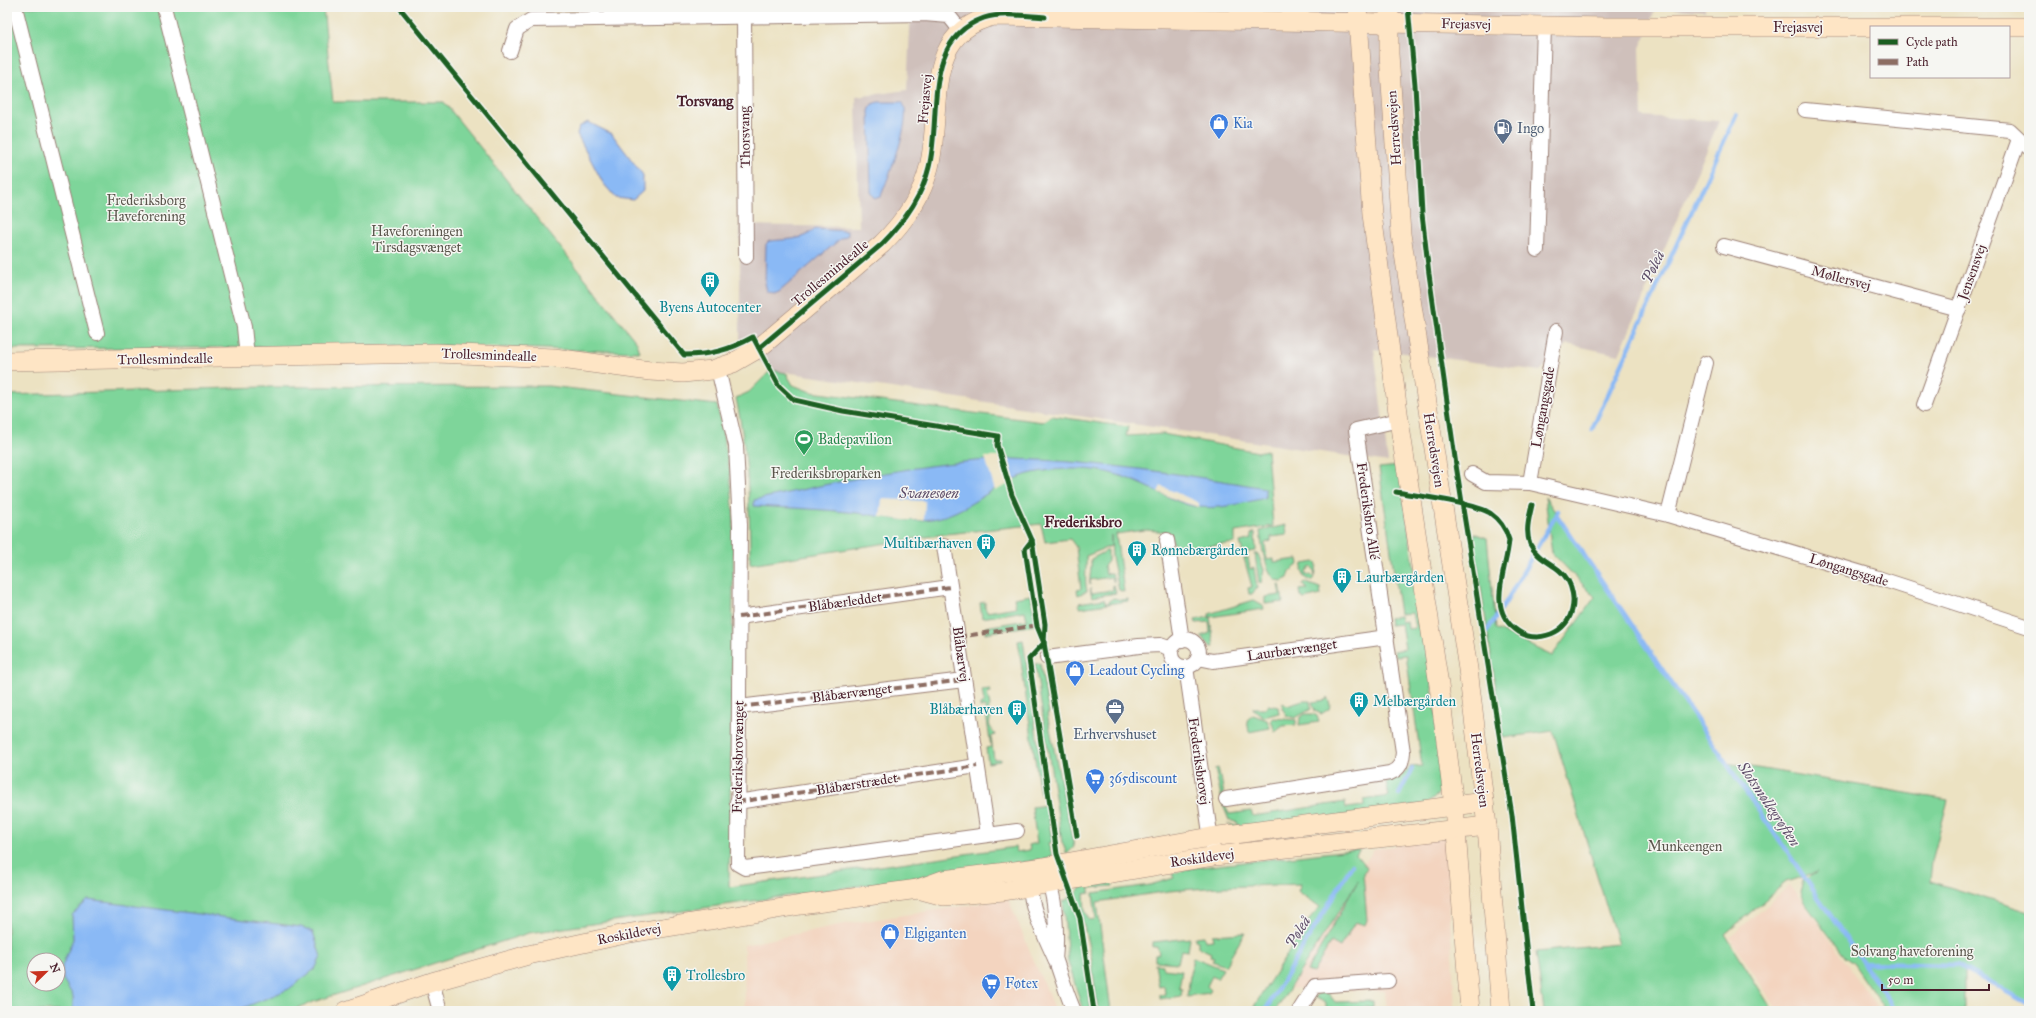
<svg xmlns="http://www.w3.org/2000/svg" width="2036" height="1018" viewBox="0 0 2036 1018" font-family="'IM FELL Great Primer',serif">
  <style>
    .built { fill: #f3d4bf }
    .industrial { fill: #cfc0bb }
    .green { fill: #7ed59a; stroke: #647a62; fill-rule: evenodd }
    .water { fill: #8ab9f5; stroke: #6a6c90 }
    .pier { fill: #ece2c2 }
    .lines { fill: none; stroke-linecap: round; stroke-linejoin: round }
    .stream { stroke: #8ab9f5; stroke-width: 4.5 }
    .street-casing { stroke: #9b8076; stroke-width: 16 }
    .secondary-casing { stroke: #9b8076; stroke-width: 20 }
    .street { stroke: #fff; stroke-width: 14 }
    .secondary { stroke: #fee5c5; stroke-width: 19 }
    .quiet { stroke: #8d6e63; stroke-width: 4; stroke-dasharray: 8 4; stroke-linecap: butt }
    .cycleway-casing { stroke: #f6f6f2; stroke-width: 8 }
    .cycleway { stroke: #1b5e20; stroke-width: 5 }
    .labels { text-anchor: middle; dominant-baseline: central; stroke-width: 3; stroke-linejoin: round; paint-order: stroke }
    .street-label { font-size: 14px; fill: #4a1f2b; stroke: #f6f6f2 }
    .shop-label { font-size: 14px; fill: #366cbe; stroke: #f6f6f2; text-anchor: start }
    .service-label { font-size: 14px; fill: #4e5e75; stroke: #f6f6f2; text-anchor: start }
    .park-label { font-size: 14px; fill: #5a564c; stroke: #f6f6f2 }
    .culture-label { font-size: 14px; fill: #0d838f; stroke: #f6f6f2; text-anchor: start }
    .leisure-label { font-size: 14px; fill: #27864d; stroke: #f6f6f2; text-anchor: start }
    .neighbourhood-label { font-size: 15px; font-weight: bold; fill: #4a1f2b; stroke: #f6f6f2 }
    .water-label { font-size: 15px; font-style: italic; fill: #5d4d68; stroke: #f6f6f2 }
  </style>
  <rect width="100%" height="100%" fill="#f6f6f2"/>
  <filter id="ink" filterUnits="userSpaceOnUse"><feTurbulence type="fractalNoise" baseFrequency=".025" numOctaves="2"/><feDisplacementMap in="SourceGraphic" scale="8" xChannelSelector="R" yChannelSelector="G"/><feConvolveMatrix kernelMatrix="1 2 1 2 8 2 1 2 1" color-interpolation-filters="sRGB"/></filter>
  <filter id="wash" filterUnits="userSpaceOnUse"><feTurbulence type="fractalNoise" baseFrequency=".012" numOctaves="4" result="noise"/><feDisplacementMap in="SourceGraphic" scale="16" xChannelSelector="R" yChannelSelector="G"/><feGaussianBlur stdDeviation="0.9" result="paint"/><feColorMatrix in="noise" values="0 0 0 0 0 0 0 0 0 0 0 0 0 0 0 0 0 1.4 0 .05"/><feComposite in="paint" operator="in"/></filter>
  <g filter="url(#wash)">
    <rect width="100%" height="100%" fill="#ece2c2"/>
    <!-- built -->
    <g class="built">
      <polygon points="1446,838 1455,1011 1387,1011 1385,991 1285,988 1374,849"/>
      <polygon points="1790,885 1835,947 1880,1011 1778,1011 1730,937"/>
      <polygon points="1008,899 1055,1011 745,1011 744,945 839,925"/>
    </g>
    <!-- industrial -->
    <polygon class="industrial" points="911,7 1705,7 1705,11 1656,8 1640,48 1642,116 1719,121 1619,355 1567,344 1540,371 1374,349 1388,462 771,370 740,345 740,225 859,227 856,97 907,90"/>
    <!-- green -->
    <g class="green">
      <polygon points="7,7 323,7 333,102 444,102 637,343 640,352 444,346 7,349"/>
      <path d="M771,370l15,3 7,12 18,7 232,30 9,-6 76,11 -2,9 37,-2 95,18 9,-2 6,76 -38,6v11l-60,7 -5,-18 -26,-2 -28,4 8,58 -5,-2 -7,-33 -1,-22v11l-25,10c1,12 -2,23 1,35l-9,4 -1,-5 4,-1 -5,-42 -6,-8 -25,3 -4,-18 -95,10 -196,30c0,-59 -2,-109 -14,-166l13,-6z"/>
      <path d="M548,386l169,19 13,67 4,46 -5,369 286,-40 1,5 14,-2 -1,-5 8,-2 -5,-36 15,-2 5,37 -4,1 5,15 -524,75 -216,69 -23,9h-279l-4,-33v-583l256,-8zM34,960h24v24h-24z"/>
      <path d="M1399,466l46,307c-2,16 -5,21 -18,31l-189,27 -11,-8 11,4v-4l-9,-3 -6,-15 -8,-36 3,-1 2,8 1,1 5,30 3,7 22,-3 2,5 92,-14 1,6 18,-2v-6l25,-4 -3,-14 14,-5 10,-10 12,-1 -16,-111 -11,1 -1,-5 11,-2 -4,-25 -11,1 -1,-7 11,-2 1,6 6,-1 1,8 7,-1 -3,-15 -12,1 -21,-146z"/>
      <polygon points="1545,497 1727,763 1948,800 1932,861 1930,881 2029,912 2029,1004 1964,969 1964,1011 1886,1011 1853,963 1846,958 1804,902 1800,892 1803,881 1817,872 1786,882 1725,934 1773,1011 1544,1011 1536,952 1618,944 1553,731 1503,738 1473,533 1487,538 1496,629 1552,656 1595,597 1552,553"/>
      <path d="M1286,525l1,10 -16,2v4l-6,2 2,17 7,-1v3l24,-3 1,5 -9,7 -2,7 -6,3 -7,-1c-11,-14 -13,-32 -15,-49z"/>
      <polygon points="1255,532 1256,551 1243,553 1240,542 1252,539 1251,534"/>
      <path d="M1108,550v11l-4,5 2,8 6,-1 2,9 -3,-5 -21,3v5c-1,-9 2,-17 1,-26z"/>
      <polygon points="1255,554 1258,554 1264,570 1261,583 1259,583"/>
      <polygon points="1248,557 1250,569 1254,568 1257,588 1252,594 1249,594 1248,588 1252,587 1244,558"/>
      <polygon points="1314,562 1317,564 1315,577 1314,570 1311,567 1306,571 1307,575 1311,575 1314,578 1311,581 1305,578 1302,569 1303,564"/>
      <polygon points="1304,582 1320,588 1321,595 1304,599 1300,596 1299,590 1308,589 1302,584"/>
      <polygon points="1278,584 1280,584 1283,602 1265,604 1265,597 1280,595"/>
      <polygon points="1113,585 1114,585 1116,593 1092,597 1090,588 1092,593 1113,590"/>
      <polygon points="1031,595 1036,625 985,633 985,627 1027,620 1025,611 982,618 980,603 985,602 985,608 987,612 1016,607 1014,598"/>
      <polygon points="1114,598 1121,600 1128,599 1128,601 1080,608 1079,603 1104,599 1106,604"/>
      <polygon points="1254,600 1263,605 1264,609 1210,617 1214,647 1211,647 1201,636 1210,633 1209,622 1196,623 1195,620 1209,617 1209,614"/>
      <polygon points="1023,640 1045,793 1040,794 1018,641"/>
      <polygon points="1040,663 1049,713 1047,714 1074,847 1067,854 1062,842 1056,803 1035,664"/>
      <path d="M990,689l1,3 -4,1 3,13 -2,4 4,5c-5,12 -2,10 3,20l-4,2 3,22h6v2l-12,2 -2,-15 5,-1 -6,-40h-5v-2l4,-3 -2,-12z"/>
      <polygon points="1327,697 1330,704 1329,709 1321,714 1315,711 1312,702 1326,700"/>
      <polygon points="1303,701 1310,701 1311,709 1295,718 1287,716 1282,708 1283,703 1287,706"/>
      <polygon points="1268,705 1278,707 1279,713 1264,717 1252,708 1266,708"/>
      <polygon points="1305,714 1313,714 1317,716 1319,722 1299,725 1300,718"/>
      <polygon points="1253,715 1267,720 1270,728 1249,732 1247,720"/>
      <polygon points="1274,718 1296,720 1296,725 1283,726 1275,732 1271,720"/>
      <polygon points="1360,849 1356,855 1367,868 1363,873 1367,920 1365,925 1355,922 1340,947 1331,942 1313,973 1307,971 1358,881 1275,1011 1251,1011 1313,914 1320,907 1298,891 1301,884 1220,887 1169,891 1097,902 1111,1011 1098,1011 1091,956 1076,893 1083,884 1112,883 1113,886 1090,888 1090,893 1084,894 1085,911 1089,920 1096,919 1093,893 1150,885 1174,878 1172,874 1192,868"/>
      <polygon points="1071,897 1078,921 1086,968 1091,1011 1083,1011 1068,961 1063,902"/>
      <polygon points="1245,933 1225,966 1212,961 1214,957 1210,956 1211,953 1198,947 1198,941 1195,940 1195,937 1204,936 1205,941 1213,940 1212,935"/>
      <polygon points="1190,938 1188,951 1181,950 1178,963 1155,961 1155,955 1159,954 1157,947 1153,947 1153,942"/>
      <polygon points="1193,957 1223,969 1217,979 1212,976 1207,986 1211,990 1209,993 1187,996"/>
      <polygon points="1155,964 1163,965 1163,969 1182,971 1179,988 1182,989 1181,996 1160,999 1160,995 1165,994 1164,986 1159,987"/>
      <polygon points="1322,990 1326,990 1335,1002 1373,1001 1373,1007 1344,1008 1343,1011 1326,1011 1326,1003 1314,997"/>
    </g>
    <!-- water -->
    <g class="water">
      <path d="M878,102h24c13,13 -15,78 -21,94l-6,2 -4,-6 -2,-81 3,-7z"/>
      <polygon points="588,122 612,134 643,175 643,191 633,200 616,198 603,183 577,134 579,127"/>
      <path d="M815,229l32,2 1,4 -8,4 -61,53 -5,2 -7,-3 -2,-8 1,-39 3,-3c17,-2 33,0 46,-12z"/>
      <path d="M1013,459c84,2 169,15 252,29v10c-23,5 -48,13 -72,8 -14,-3 -26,-10 -39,-16 -24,-12 -48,-21 -75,-21 -20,0 -41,1 -60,8 -30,11 -54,37 -87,42 -26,4 -50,-3 -75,-6 -34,-4 -69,-5 -103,-7v-6c85,-18 171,-39 259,-41z"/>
      <polygon points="88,900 301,927 313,932 321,957 315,969 289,989 236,1011 73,1011 73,996 63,979 62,966 73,939 72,915"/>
    </g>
    <!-- pier -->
    <g class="pier">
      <polygon points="985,457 1008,457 1015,481 995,491"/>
      <polygon points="1161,486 1193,500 1199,503 1199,507 1179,501 1158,492"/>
      <polygon points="882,499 925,501 924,520 904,520 880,517"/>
    </g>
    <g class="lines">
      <!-- stream -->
      <g class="stream">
        <polyline points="1592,429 1736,115"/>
        <polyline points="1556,514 1863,963 1957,965 2029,1004"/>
        <polyline points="1487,631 1506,602 1558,511"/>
        <polyline points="1399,794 1412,769"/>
        <polyline points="1863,963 1896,1011"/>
        <polyline points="1265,1011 1352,865"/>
      </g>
    </g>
  </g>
  <g filter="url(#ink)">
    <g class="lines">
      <!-- street casing -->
      <g class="street-casing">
        <g id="street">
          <polyline points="15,7 97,333"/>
          <polyline points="164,7 244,327 247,357"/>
          <polyline points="744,18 746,257"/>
          <polyline points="510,51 517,29 531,20 924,14 949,16 961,31"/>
          <polyline points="1805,110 2010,130 2029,148"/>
          <polyline points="1724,246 1959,309"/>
          <polyline points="1537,250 1544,26"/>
          <polyline points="718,369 736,446 740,525 738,864 745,868 762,866 1017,831"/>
          <polyline points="1924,405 2019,139"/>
          <polyline points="1472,474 1486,482 1530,483 1668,515 1875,577 2029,627"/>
          <polyline points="1530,483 1556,331"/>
          <polyline points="1668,515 1706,363"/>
          <polyline points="1167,540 1182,640"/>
          <polyline points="944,546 988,834"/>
          <polyline points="739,617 950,587"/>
          <circle cx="1185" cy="653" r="14"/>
          <polyline points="1047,658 1139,646 1160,645 1172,649"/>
          <polyline points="1198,658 1213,661 1387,637"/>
          <polyline points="1186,667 1212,847"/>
          <polyline points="739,707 964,680"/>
          <path d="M1226,799l164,-26c10,-4 12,-10 13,-21l-47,-322 43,-10"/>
          <polyline points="737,802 977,766"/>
          <path d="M1045,877c12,14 12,64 10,83"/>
          <path d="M1032,879c-8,19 16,63 24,82 6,17 11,34 18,50"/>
          <polyline points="432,982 440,1011"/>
          <polyline points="1299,1011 1315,986 1388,981"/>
        </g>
      </g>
      <!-- secondary casing -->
      <g class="secondary-casing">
        <g id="secondary">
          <polyline points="1357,7 1372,214 1399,420 1439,685 1454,806 1470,1011"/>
          <polyline points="1389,7 1389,54 1401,234 1468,669 1487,826 1501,1011"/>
          <path d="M7,361l429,-8 118,5 96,13 33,2 29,-3 21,-7 26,-15 123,-104c22,-22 40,-47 47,-77 14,-55 -9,-135 65,-151l613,11h422"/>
          <polyline points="918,889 944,896 1004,891 1214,856 1487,826"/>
          <polyline points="346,1011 432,982 528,955 625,934 801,905 918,889 943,880 1037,868 1211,837 1484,802"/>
        </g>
      </g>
      <!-- street -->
      <use href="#street" class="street"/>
      <!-- secondary -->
      <use href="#secondary" class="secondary"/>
      <!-- quiet -->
      <g class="quiet">
        <polyline points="739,617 950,587"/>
        <polyline points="958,637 1039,625"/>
        <polyline points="739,707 964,680"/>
        <polyline points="737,802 977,766"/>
      </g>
      <!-- cycleway casing -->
      <g class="cycleway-casing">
        <g id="cycleway">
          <path d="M399,7l285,348c26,0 46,-5 69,-18l26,49 15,14 49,11 155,25 -1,9 15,50 20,45 13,84 -1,19 -15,16 28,195 23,64 14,93"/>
          <polyline points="1408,7 1415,85 1422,214 1429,274 1456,465 1512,815 1533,1011"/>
          <path d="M759,348l123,-104c22,-22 40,-47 47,-77 13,-51 -8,-127 55,-149 18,-6 42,-2 61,-1"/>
          <path d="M1396,492c22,4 78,11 94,21 10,7 16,16 19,27 -2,29 -23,67 6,89 7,6 14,8 22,8 13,-1 24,-6 31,-17 9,-16 6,-38 -9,-50 -10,-8 -23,-13 -29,-26 -5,-13 -1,-26 2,-39"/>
          <polyline points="1032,540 1025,549 1037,626 1044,643 1077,836"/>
        </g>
      </g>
      <!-- cycleway -->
      <use href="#cycleway" class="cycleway"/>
    </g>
  </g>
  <!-- icons -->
  <defs>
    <g id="shop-pin" transform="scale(1)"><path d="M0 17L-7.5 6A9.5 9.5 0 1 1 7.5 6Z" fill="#3f7fe0" stroke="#f6f6f2"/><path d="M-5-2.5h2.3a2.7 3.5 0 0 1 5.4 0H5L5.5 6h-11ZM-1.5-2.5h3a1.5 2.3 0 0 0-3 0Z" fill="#fff"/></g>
    <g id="fuel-pin" transform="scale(1)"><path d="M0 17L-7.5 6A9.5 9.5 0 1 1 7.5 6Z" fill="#5c6f8a" stroke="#f6f6f2"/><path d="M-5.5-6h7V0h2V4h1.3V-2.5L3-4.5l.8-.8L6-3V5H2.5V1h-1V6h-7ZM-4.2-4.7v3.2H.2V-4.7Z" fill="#fff"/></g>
    <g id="building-pin" transform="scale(1)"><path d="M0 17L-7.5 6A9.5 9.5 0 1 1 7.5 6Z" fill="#0f9aa8" stroke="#f6f6f2"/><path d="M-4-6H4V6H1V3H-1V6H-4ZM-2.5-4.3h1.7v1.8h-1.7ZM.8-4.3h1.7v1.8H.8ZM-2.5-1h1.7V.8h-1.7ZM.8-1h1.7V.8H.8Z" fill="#fff"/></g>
    <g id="stadium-pin" transform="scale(1)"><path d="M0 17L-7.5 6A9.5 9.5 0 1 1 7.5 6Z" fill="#2e9e5b" stroke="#f6f6f2"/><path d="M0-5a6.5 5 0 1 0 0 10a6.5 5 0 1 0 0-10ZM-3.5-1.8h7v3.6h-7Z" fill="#fff"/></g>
    <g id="office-pin" transform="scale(1)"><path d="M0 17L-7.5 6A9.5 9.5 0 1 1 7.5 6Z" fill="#5c6f8a" stroke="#f6f6f2"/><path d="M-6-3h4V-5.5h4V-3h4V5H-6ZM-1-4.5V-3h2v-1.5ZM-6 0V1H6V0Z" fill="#fff"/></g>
    <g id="supermarket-pin" transform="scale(1)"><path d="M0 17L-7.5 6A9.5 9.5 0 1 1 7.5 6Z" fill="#3f7fe0" stroke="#f6f6f2"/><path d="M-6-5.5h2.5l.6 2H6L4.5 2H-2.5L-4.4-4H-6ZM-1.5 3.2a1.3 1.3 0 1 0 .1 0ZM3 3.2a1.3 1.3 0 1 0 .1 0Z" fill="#fff"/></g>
  </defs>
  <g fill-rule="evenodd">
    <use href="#shop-pin" x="1219" y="123"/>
    <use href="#fuel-pin" x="1503" y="128"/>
    <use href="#building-pin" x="710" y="281"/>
    <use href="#stadium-pin" x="804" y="439"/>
    <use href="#building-pin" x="986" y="543"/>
    <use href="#building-pin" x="1137" y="550"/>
    <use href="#building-pin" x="1342" y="577"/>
    <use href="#shop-pin" x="1075" y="670"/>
    <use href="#building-pin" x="1359" y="701"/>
    <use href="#office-pin" x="1115" y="708"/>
    <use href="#building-pin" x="1017" y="709"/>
    <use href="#supermarket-pin" x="1095" y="778"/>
    <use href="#shop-pin" x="890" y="933"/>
    <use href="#building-pin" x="672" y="975"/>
    <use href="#supermarket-pin" x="991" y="983"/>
  </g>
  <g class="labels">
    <!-- street labels -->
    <g class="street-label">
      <text transform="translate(1466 24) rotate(1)">Frejasvej</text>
      <text x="1798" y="27">Frejasvej</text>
      <text transform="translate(925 99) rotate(-85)">Frejasvej</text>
      <text transform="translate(1394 128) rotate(-94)">Herredsvejen</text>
      <text transform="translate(745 137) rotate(-91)">Thorsvang</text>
      <text transform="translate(1972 272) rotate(-70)">Jensensvej</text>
      <text transform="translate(830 273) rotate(-40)">Trollesmindealle</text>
      <text transform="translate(1841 278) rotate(15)">Møllersvej</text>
      <text transform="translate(489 355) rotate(2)">Trollesmindealle</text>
      <text transform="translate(165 359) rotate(-1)">Trollesmindealle</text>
      <text transform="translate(1543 407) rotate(-80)">Løngangsgade</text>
      <text transform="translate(1434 450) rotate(81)">Herredsvejen</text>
      <text transform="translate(1368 511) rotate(82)">Frederiksbro Allé</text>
      <text transform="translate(1849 570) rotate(17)">Løngangsgade</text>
      <text transform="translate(845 602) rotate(-8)">Blåbærleddet</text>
      <text transform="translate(1292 650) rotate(-8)">Laurbærvænget</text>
      <text transform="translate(961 654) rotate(82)">Blåbærvej</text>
      <text transform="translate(852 693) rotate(-7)">Blåbærvænget</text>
      <text transform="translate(738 757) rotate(-89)">Frederiksbrovænget</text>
      <text transform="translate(1199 761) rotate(82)">Frederiksbrovej</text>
      <text transform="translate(1480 770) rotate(83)">Herredsvejen</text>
      <text transform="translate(857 784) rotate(-9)">Blåbærstrædet</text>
      <text transform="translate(1202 858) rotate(-8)">Roskildevej</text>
      <text transform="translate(629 934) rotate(-11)">Roskildevej</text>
    </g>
    <!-- shop labels -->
    <g class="shop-label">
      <text x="1233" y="123">Kia</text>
      <text x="1089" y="670">Leadout Cycling</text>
      <text x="1109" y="778">365discount</text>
      <text x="904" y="933">Elgiganten</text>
      <text x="1005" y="983">Føtex</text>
    </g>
    <!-- service labels -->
    <g class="service-label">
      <text x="1517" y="128">Ingo</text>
      <text x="1115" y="734" text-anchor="middle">Erhvervshuset</text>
    </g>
    <!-- park labels -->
    <g class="park-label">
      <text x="146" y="200">Frederiksborg<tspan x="146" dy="16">Haveforening</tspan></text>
      <text x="417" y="231">Haveforeningen<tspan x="417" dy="16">Tirsdagsvænget</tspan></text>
      <text x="826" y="473">Frederiksbroparken</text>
      <text x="1685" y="846">Munkeengen</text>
      <text x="1912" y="951">Solvang haveforening</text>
    </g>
    <!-- culture labels -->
    <g class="culture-label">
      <text x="710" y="307" text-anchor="middle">Byens Autocenter</text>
      <text x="972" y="543" text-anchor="end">Multibærhaven</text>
      <text x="1151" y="550">Rønnebærgården</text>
      <text x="1356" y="577">Laurbærgården</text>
      <text x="1373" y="701">Melbærgården</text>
      <text x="1003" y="709" text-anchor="end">Blåbærhaven</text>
      <text x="686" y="975">Trollesbro</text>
    </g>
    <!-- leisure labels -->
    <g class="leisure-label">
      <text x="818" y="439">Badepavilion</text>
    </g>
    <!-- neighbourhood labels -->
    <g class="neighbourhood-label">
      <text x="705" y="101">Torsvang</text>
      <text x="1083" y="522">Frederiksbro</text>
    </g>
    <!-- water labels -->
    <g class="water-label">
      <text transform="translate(1653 267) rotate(-65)">Pøleå</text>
      <text x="929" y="493">Svanesøen</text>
      <text transform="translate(1769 804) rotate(56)">Slotsmøllegrøften</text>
      <text transform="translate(1298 932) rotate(-59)">Pøleå</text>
    </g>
  </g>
  <!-- margin -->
  <rect width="2036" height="1018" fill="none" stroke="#f6f6f2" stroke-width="24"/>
  <!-- legend -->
  <rect x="1870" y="26" width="140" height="52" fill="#f6f6f2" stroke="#b1a0a2"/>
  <rect x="1878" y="39" width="20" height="6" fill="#1b5e20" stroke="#b1a0a2"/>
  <text x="1906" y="46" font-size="12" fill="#4a1f2b">Cycle path</text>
  <rect x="1878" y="59" width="20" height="6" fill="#8d6e63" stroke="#b1a0a2"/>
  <text x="1906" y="66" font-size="12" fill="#4a1f2b">Path</text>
  <!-- north arrow -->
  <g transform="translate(46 972) rotate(67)"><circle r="19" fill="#f6f6f2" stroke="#b1a0a2"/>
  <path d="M0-3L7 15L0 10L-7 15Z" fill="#c8321e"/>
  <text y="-6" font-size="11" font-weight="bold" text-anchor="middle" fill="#4a1f2b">N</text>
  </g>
  <!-- scale -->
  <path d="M1882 984v6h107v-6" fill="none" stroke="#4a1f2b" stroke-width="2"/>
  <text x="1888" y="984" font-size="12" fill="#4a1f2b" stroke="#f6f6f2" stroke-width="3" paint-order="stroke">50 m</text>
</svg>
